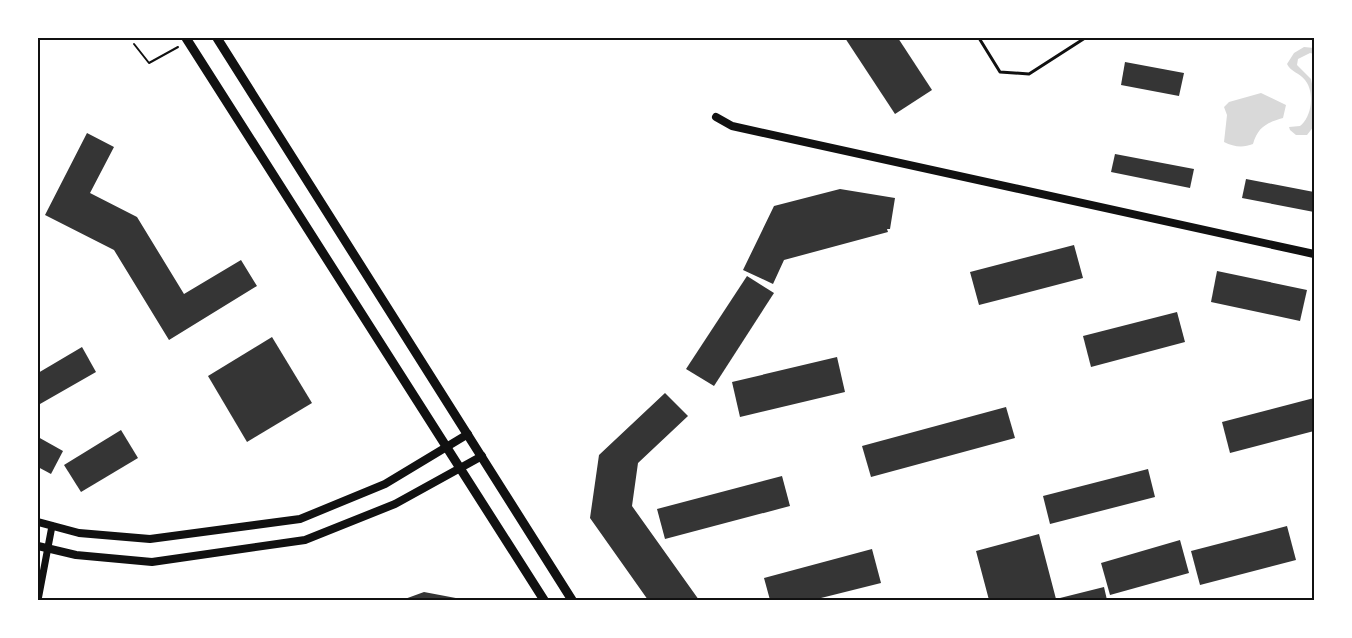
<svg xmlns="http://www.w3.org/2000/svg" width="1352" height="638" viewBox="0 0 1352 638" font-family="Karla,sans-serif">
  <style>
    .water { fill: #d9d9d9 }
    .building { fill: #353535 }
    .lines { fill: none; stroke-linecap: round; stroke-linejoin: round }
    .path { stroke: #111; stroke-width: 2 }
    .service { stroke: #111; stroke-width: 3 }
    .tertiary { stroke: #111; stroke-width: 7 }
    .secondary { stroke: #111; stroke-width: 8 }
    .primary { stroke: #111; stroke-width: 9 }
    .neatline { fill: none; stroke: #111; stroke-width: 2 }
  </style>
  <rect width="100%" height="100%" fill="#fff"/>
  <!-- water -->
  <g class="water">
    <path d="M1304,47l10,1v6l-4,-1 -12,6 -1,6 14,14 3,15v32l-7,9h-11l-6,-5 -1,-3 11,-1c12,-9 15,-34 5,-46 -5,-7 -14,-8 -18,-16l7,-11z"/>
    <path d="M1261,93l25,12 -3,13c-17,5 -25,9 -30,26 -10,4 -19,3 -29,-2l3,-27 -3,-8 5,-5z"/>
  </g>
  <!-- building -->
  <g class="building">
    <polygon points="845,38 898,38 932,90 895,114"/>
    <polygon points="1125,62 1184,73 1179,96 1121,85"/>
    <polygon points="87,133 114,147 90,193 137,217 184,294 241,260 257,286 169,340 114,250 45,215"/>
    <polygon points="1115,154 1194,169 1190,188 1111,172"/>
    <polygon points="1246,179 1314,192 1314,212 1242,198"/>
    <polygon points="840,189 895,198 890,229 887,229 888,232 784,260 773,284 743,270 774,206"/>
    <polygon points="1074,245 1083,278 979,305 970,272"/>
    <polygon points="1217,271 1307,290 1300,321 1211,302"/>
    <polygon points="747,276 774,293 714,386 686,369"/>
    <polygon points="1177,312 1185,342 1091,367 1083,336"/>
    <polygon points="272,337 312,403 247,442 208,376"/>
    <polygon points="82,347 96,372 40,404 38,400 38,373"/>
    <polygon points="837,357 845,392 740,417 732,382"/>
    <polygon points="665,393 688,416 638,463 632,506 699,600 648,600 590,518 599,455"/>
    <polygon points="1314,398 1314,431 1230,453 1222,422"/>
    <polygon points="1006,407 1015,438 871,477 862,446"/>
    <polygon points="121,430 138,458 81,492 64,465"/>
    <polygon points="38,437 63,451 51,474 38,467"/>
    <polygon points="1148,469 1155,497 1050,524 1043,496"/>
    <polygon points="782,476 790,506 665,539 657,509"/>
    <polygon points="1287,526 1296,560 1200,585 1191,551"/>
    <polygon points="1039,534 1056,599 1104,587 1107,600 989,600 976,551"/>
    <polygon points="1180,540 1189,573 1110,595 1101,563"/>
    <polygon points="872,549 881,583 813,600 770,600 764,578"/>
    <polygon points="424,592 461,599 460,600 402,600"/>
  </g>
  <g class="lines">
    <!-- path -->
    <polyline class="path" points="134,44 149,63 178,47"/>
    <!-- service -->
    <polyline class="service" points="979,38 1000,72 1029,74 1085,38"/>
    <!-- tertiary -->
    <polyline class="tertiary" points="38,600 52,526"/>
    <!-- secondary -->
    <g class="secondary">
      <polyline points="716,117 732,126 1314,254"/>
      <polyline points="38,522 79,533 150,539 300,519 385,484 468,434"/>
      <polyline points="38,546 76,555 152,562 305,540 395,504 482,456"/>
    </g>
    <!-- primary -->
    <g class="primary">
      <polyline points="186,38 544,600"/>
      <polyline points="217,38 572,600"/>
    </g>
  </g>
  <!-- border -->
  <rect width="1352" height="638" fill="none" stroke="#ffffff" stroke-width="78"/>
  <rect x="39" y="39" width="1274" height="560" class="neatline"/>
</svg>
